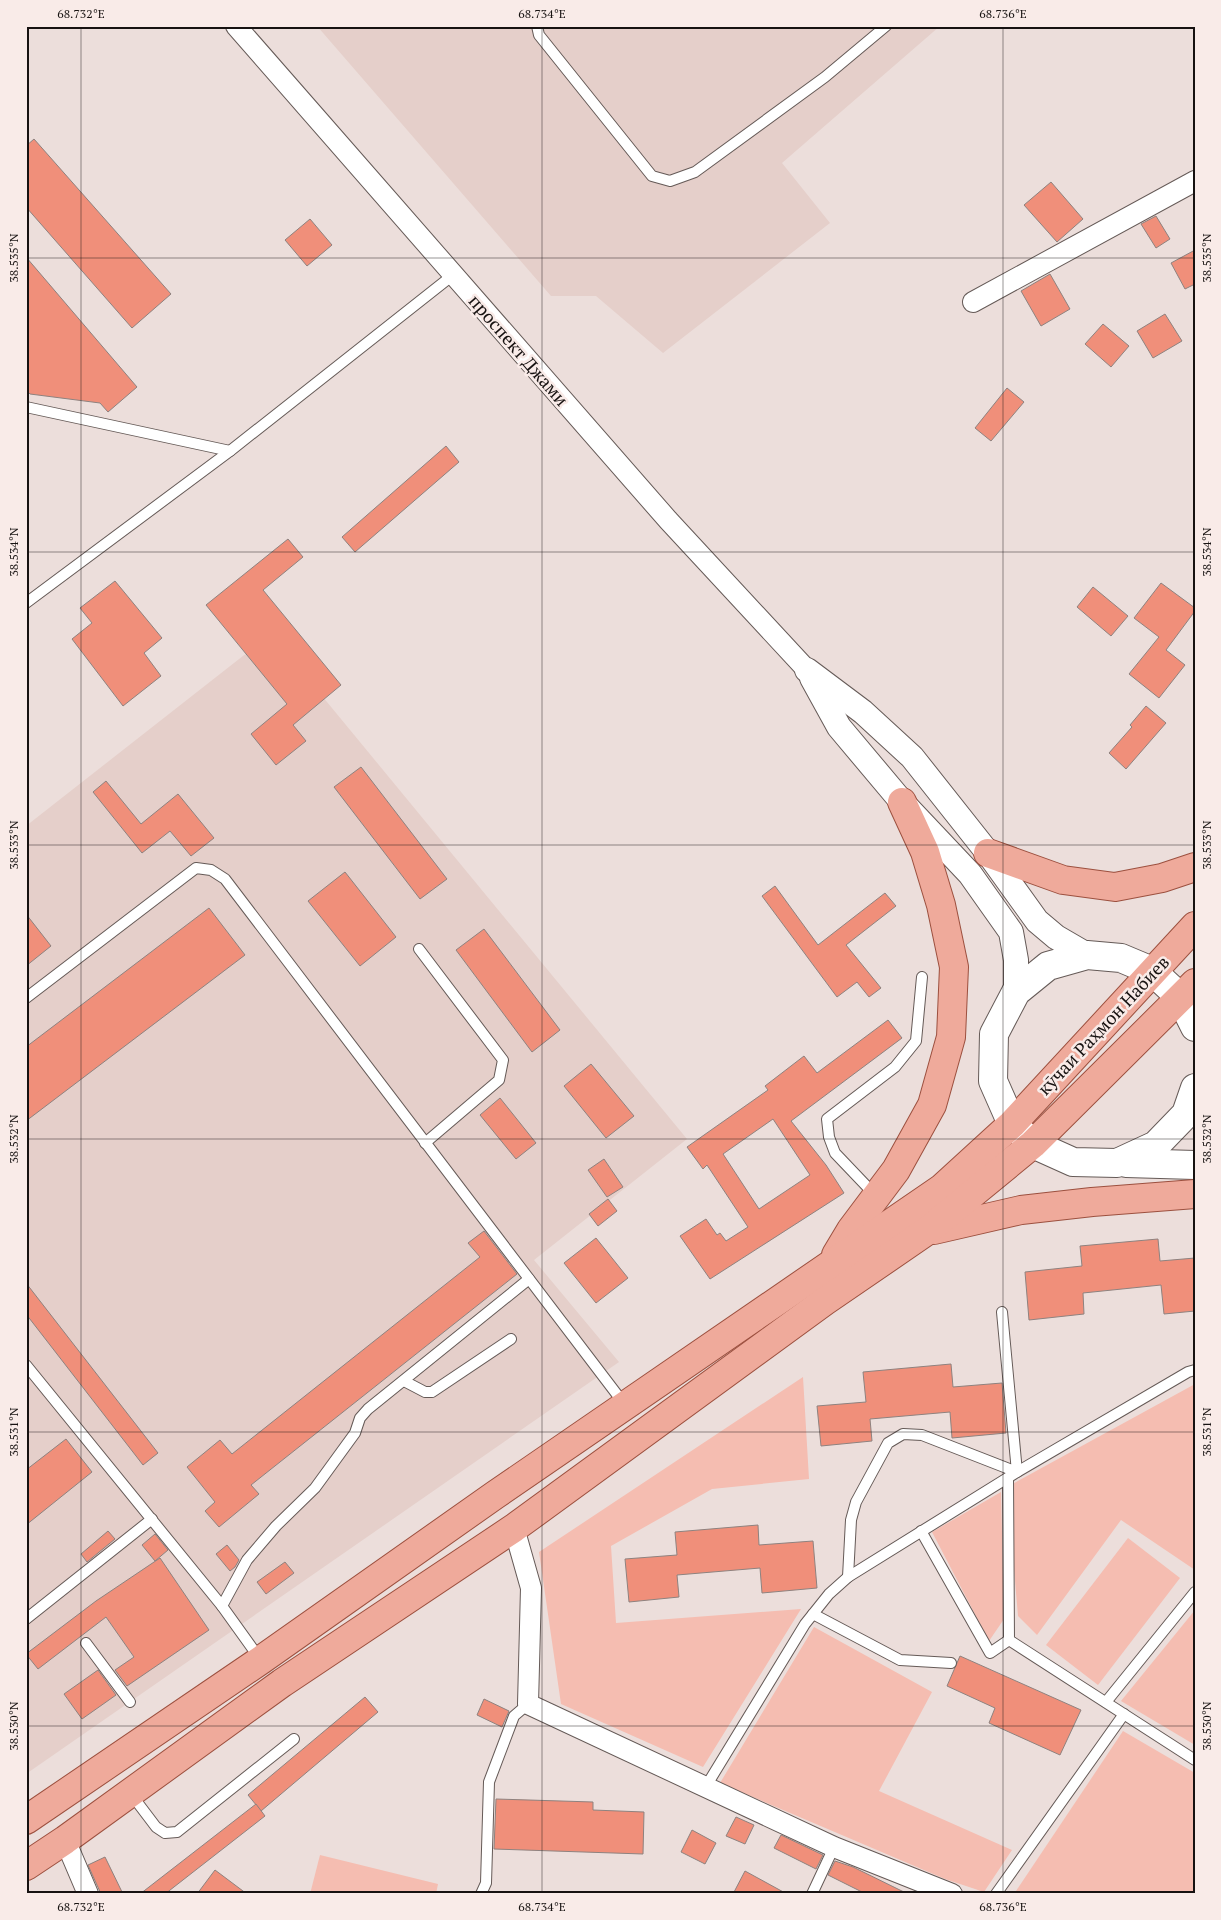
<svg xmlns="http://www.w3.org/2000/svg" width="1221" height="1920" viewBox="0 0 1221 1920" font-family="'PT Serif',serif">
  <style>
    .built { fill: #e5cfca }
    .green { fill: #f5bdb1 }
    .building { fill: #f08f7a; stroke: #8e827f; fill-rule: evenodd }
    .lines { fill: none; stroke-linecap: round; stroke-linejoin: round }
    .service-casing { stroke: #655a57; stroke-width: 12 }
    .minor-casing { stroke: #655a57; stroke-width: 22 }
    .tertiary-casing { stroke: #655a57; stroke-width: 26 }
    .secondary-casing { stroke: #655a57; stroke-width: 30 }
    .primary-casing { stroke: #9c503f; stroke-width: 30 }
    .service { stroke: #fff; stroke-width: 10 }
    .minor { stroke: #fff; stroke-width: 20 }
    .tertiary { stroke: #fff; stroke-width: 24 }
    .secondary { stroke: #fff; stroke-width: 28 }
    .primary { stroke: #efaa9b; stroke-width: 28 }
    .ticks { fill: none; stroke: #171211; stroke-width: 1; stroke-opacity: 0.45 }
    .labels { text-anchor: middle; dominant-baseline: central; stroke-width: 5; stroke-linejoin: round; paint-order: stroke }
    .street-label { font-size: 18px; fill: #171211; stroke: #f9ebe8 }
    .neatline { fill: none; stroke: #171211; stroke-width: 2 }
    .ticks-label { font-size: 12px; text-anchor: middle; fill: #171211 }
  </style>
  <rect width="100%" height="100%" fill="#ecdedb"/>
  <!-- built -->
  <g class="built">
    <polygon points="317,26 940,26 782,163 830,223 663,353 596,296 551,296"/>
    <polygon points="271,634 687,1139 534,1260 619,1362 26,1774 26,826"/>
  </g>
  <!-- green -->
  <g class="green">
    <polygon points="803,1377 809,1479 712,1489 611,1546 616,1623 801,1609 703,1767 561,1704 539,1552"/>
    <polygon points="1195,1384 1195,1570 1121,1520 1037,1635 1018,1616 1007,1487"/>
    <polygon points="1001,1492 1004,1619 989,1641 932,1532"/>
    <polygon points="1128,1538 1180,1578 1098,1685 1046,1645"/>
    <polygon points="1195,1610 1195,1745 1121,1701"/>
    <polygon points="814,1627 932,1692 879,1791 1012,1850 984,1892 945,1879 720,1783"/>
    <polygon points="1123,1731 1195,1773 1195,1894 1014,1894"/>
    <polygon points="320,1855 438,1884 436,1894 310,1894"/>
  </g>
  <!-- building -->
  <g class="building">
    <polygon points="34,139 171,294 132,328 26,207 26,146"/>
    <polygon points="1051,182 1083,219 1057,242 1024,205"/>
    <polygon points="1156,216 1170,239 1156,248 1141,224"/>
    <polygon points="310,219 332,245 307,266 285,240"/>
    <polygon points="1195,250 1195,284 1185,289 1171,263"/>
    <polygon points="26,257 137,387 108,412 100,403 30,394 26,390"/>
    <polygon points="1050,274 1070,309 1041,326 1021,291"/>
    <polygon points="1165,314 1182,341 1153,358 1137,331"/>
    <polygon points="1103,324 1129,346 1111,367 1085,344"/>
    <polygon points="1007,388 1024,402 991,441 975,428"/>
    <polygon points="446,446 459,462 355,552 342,537"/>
    <polygon points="288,539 303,557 263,590 341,685 293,725 306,741 276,765 251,734 287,704 206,605"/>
    <polygon points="115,581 162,638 144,653 161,676 123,706 72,639 92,623 80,608"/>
    <polygon points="1161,583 1195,608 1195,611 1166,650 1185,665 1159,698 1129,674 1159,637 1134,618"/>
    <polygon points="1093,587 1128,616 1111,636 1077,607"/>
    <polygon points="1146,706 1166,723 1126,769 1109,753 1132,727 1130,725"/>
    <polygon points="361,767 447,879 420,899 334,787"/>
    <polygon points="106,781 141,824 178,794 214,838 191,856 170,831 142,853 93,792"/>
    <polygon points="345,872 396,937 360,966 308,901"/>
    <polygon points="775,886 818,945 885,893 896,906 846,945 881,988 869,997 857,982 837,997 762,896"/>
    <polygon points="209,908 245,955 26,1121 26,1047"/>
    <polygon points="26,914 51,946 26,966"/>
    <polygon points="484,929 560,1030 532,1052 456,950"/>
    <path d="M888,1020l14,18 -111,83 35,44 18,28 -134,86 -30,-43 26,-17 11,16 3,-2 6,8 22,-14 -41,-62 -4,4 -16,-22 81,-57 -3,-4 39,-30 13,17zM773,1119l37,56 -51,34 -36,-55z"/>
    <polygon points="591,1064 634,1116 606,1138 564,1086"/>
    <polygon points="500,1098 536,1143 516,1159 480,1115"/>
    <polygon points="604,1159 623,1187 607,1197 588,1170"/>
    <polygon points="608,1199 617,1211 598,1226 589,1214"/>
    <polygon points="484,1231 517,1274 251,1485 259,1494 219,1527 205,1511 215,1502 187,1467 220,1440 232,1454 480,1257 468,1243"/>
    <polygon points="596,1238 628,1278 596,1303 564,1263"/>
    <polygon points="1158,1239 1160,1261 1195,1258 1195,1311 1164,1314 1161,1285 1083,1293 1084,1314 1029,1320 1025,1272 1082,1266 1080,1246"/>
    <polygon points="26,1283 158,1453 143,1465 26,1314"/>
    <polygon points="951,1364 953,1387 1002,1383 1006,1433 952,1438 950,1412 870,1419 872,1441 821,1446 817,1406 866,1402 863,1372"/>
    <polygon points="66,1439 92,1472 26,1525 26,1470"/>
    <polygon points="758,1525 759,1545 813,1541 817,1588 762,1593 760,1568 677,1575 679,1597 629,1602 625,1559 677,1555 675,1532"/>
    <polygon points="108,1531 115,1539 87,1562 81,1554"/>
    <polygon points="155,1534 168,1550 155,1561 142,1545"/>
    <polygon points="227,1545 239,1560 235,1567 230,1571 216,1554"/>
    <polygon points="160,1558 209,1630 127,1686 115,1670 134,1657 106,1617 38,1669 26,1654 96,1601"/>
    <polygon points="285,1562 294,1573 266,1594 257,1582"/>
    <polygon points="960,1656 1081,1710 1060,1755 989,1723 995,1708 947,1686"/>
    <polygon points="98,1670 116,1695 82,1719 64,1694"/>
    <polygon points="365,1697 378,1712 261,1811 248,1795"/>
    <polygon points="484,1699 509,1711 502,1727 477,1715"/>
    <polygon points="496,1799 593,1802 593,1810 644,1812 643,1854 494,1849"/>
    <polygon points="256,1804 265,1816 165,1894 140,1894"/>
    <polygon points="736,1817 754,1825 745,1844 726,1836"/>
    <polygon points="692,1830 716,1843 705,1864 681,1852"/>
    <polygon points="781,1835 823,1855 816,1869 774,1848"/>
    <polygon points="105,1857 123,1894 101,1894 88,1865"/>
    <polygon points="835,1861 853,1867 908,1894 866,1894 828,1875"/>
    <polygon points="215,1870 247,1894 197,1894"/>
    <polygon points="745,1871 787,1894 733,1894"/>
  </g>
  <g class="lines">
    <!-- service casing -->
    <g class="service-casing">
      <g id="service">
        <polyline points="537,26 539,35 652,176 670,181 695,172 825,77 886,26"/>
        <polyline points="26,407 230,451"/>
        <polyline points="26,603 230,451 453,275"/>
        <polyline points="419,949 503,1060 499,1080 425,1143"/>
        <polyline points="26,998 196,868 211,870 225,879 625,1405"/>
        <polyline points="876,1196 835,1153 829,1137 827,1119 895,1067 916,1041 922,977"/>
        <polyline points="26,1365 222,1606 260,1659"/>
        <polyline points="404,1381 425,1392 432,1392 511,1339"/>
        <polyline points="1008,1478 1009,1640 1195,1760"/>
        <polyline points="921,1531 990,1653 1009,1640"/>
        <polyline points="848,1577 851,1520 856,1502 888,1443 903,1434 922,1435 1017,1472 1002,1312"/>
        <polyline points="222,1606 247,1560 276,1526 315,1488 355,1433 360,1418 368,1409 529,1279"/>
        <polyline points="813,1614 900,1660 951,1663"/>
        <polyline points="26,1619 152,1519"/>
        <polyline points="86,1643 130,1702"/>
        <polyline points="1106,1702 1195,1592"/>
        <polyline points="705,1788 805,1624 829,1594 848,1577 1017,1472 1188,1372 1195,1370"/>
        <polyline points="131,1794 156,1827 165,1833 177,1832 294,1739"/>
        <polyline points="481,1894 486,1883 489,1782 514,1716 528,1704"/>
        <polyline points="812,1894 834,1847"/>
        <polyline points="996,1894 1124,1714"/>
      </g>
    </g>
    <!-- minor casing -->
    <g class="minor-casing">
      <g id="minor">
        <polyline points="236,26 668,520 807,670"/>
        <polyline points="973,302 1195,181"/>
        <polyline points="514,1528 531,1588 528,1704 834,1847 952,1894"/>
        <polyline points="65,1840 88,1894"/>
      </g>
    </g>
    <!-- tertiary casing -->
    <g class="tertiary-casing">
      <g id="tertiary">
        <polyline points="807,670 863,712 912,757 988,853 1037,921 1056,937 1087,955"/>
        <polyline points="812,678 839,727 902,802 970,874 1011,932 1016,960 1016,992"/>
      </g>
    </g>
    <!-- secondary casing -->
    <g class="secondary-casing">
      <g id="secondary">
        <polyline points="1195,1027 1180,997 1152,971 1121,958 1087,955 1048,966 1016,992 994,1034 993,1081 1012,1124 1033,1144 1073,1162 1117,1163 1156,1145 1186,1114 1195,1088"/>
        <polyline points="1126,1163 1195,1165"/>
      </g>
    </g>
    <!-- primary casing -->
    <g class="primary-casing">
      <g id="primary">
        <polyline points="988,853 1063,880 1115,887 1162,878 1195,867"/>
        <polyline points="934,1230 1021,1210 1092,1202 1195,1194"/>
        <polyline points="836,1255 851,1230 896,1170 932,1105 951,1037 954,967 941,905 925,852 902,802"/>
        <polyline points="26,1820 261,1660 495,1495 942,1188 1012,1124 1195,926"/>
        <polyline points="26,1866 65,1840 282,1683 514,1528 825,1301 927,1231 1033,1144 1195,983"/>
      </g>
    </g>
    <!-- service -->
    <use href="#service" class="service"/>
    <!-- minor -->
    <use href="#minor" class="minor"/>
    <!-- tertiary -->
    <use href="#tertiary" class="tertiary"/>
    <!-- secondary -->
    <use href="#secondary" class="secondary"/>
    <!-- primary -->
    <use href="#primary" class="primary"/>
  </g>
  <!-- ticks -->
  <path class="ticks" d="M81,26v1868M542,26v1868M1003,26v1868M26,258h1169M26,552h1169M26,845h1169M26,1139h1169M26,1432h1169M26,1726h1169"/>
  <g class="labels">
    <!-- street labels -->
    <g class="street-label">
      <text transform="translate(519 350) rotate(49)">проспект Джами</text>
      <text transform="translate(1103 1025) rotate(-47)">кӯчаи Раҳмон Набиев</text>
    </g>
  </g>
  <!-- border -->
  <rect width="1221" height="1920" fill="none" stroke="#f9ebe8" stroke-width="55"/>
  <rect x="28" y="28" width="1166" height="1864" class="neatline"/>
  <g class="ticks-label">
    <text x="81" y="18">68.732°E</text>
    <text x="542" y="18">68.734°E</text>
    <text x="1003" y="18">68.736°E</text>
    <text transform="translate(14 258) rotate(-90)" y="4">38.535°N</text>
    <text transform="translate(1207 258) rotate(-90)" y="4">38.535°N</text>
    <text transform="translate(14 552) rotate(-90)" y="4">38.534°N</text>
    <text transform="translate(1207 552) rotate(-90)" y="4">38.534°N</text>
    <text transform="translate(14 845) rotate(-90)" y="4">38.533°N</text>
    <text transform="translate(1207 845) rotate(-90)" y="4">38.533°N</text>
    <text transform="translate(14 1139) rotate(-90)" y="4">38.532°N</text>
    <text transform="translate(1207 1139) rotate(-90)" y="4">38.532°N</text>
    <text transform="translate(14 1432) rotate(-90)" y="4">38.531°N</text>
    <text transform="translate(1207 1432) rotate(-90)" y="4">38.531°N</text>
    <text transform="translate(14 1726) rotate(-90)" y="4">38.530°N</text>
    <text transform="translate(1207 1726) rotate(-90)" y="4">38.530°N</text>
    <text x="81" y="1911">68.732°E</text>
    <text x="542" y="1911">68.734°E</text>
    <text x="1003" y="1911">68.736°E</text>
  </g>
</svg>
